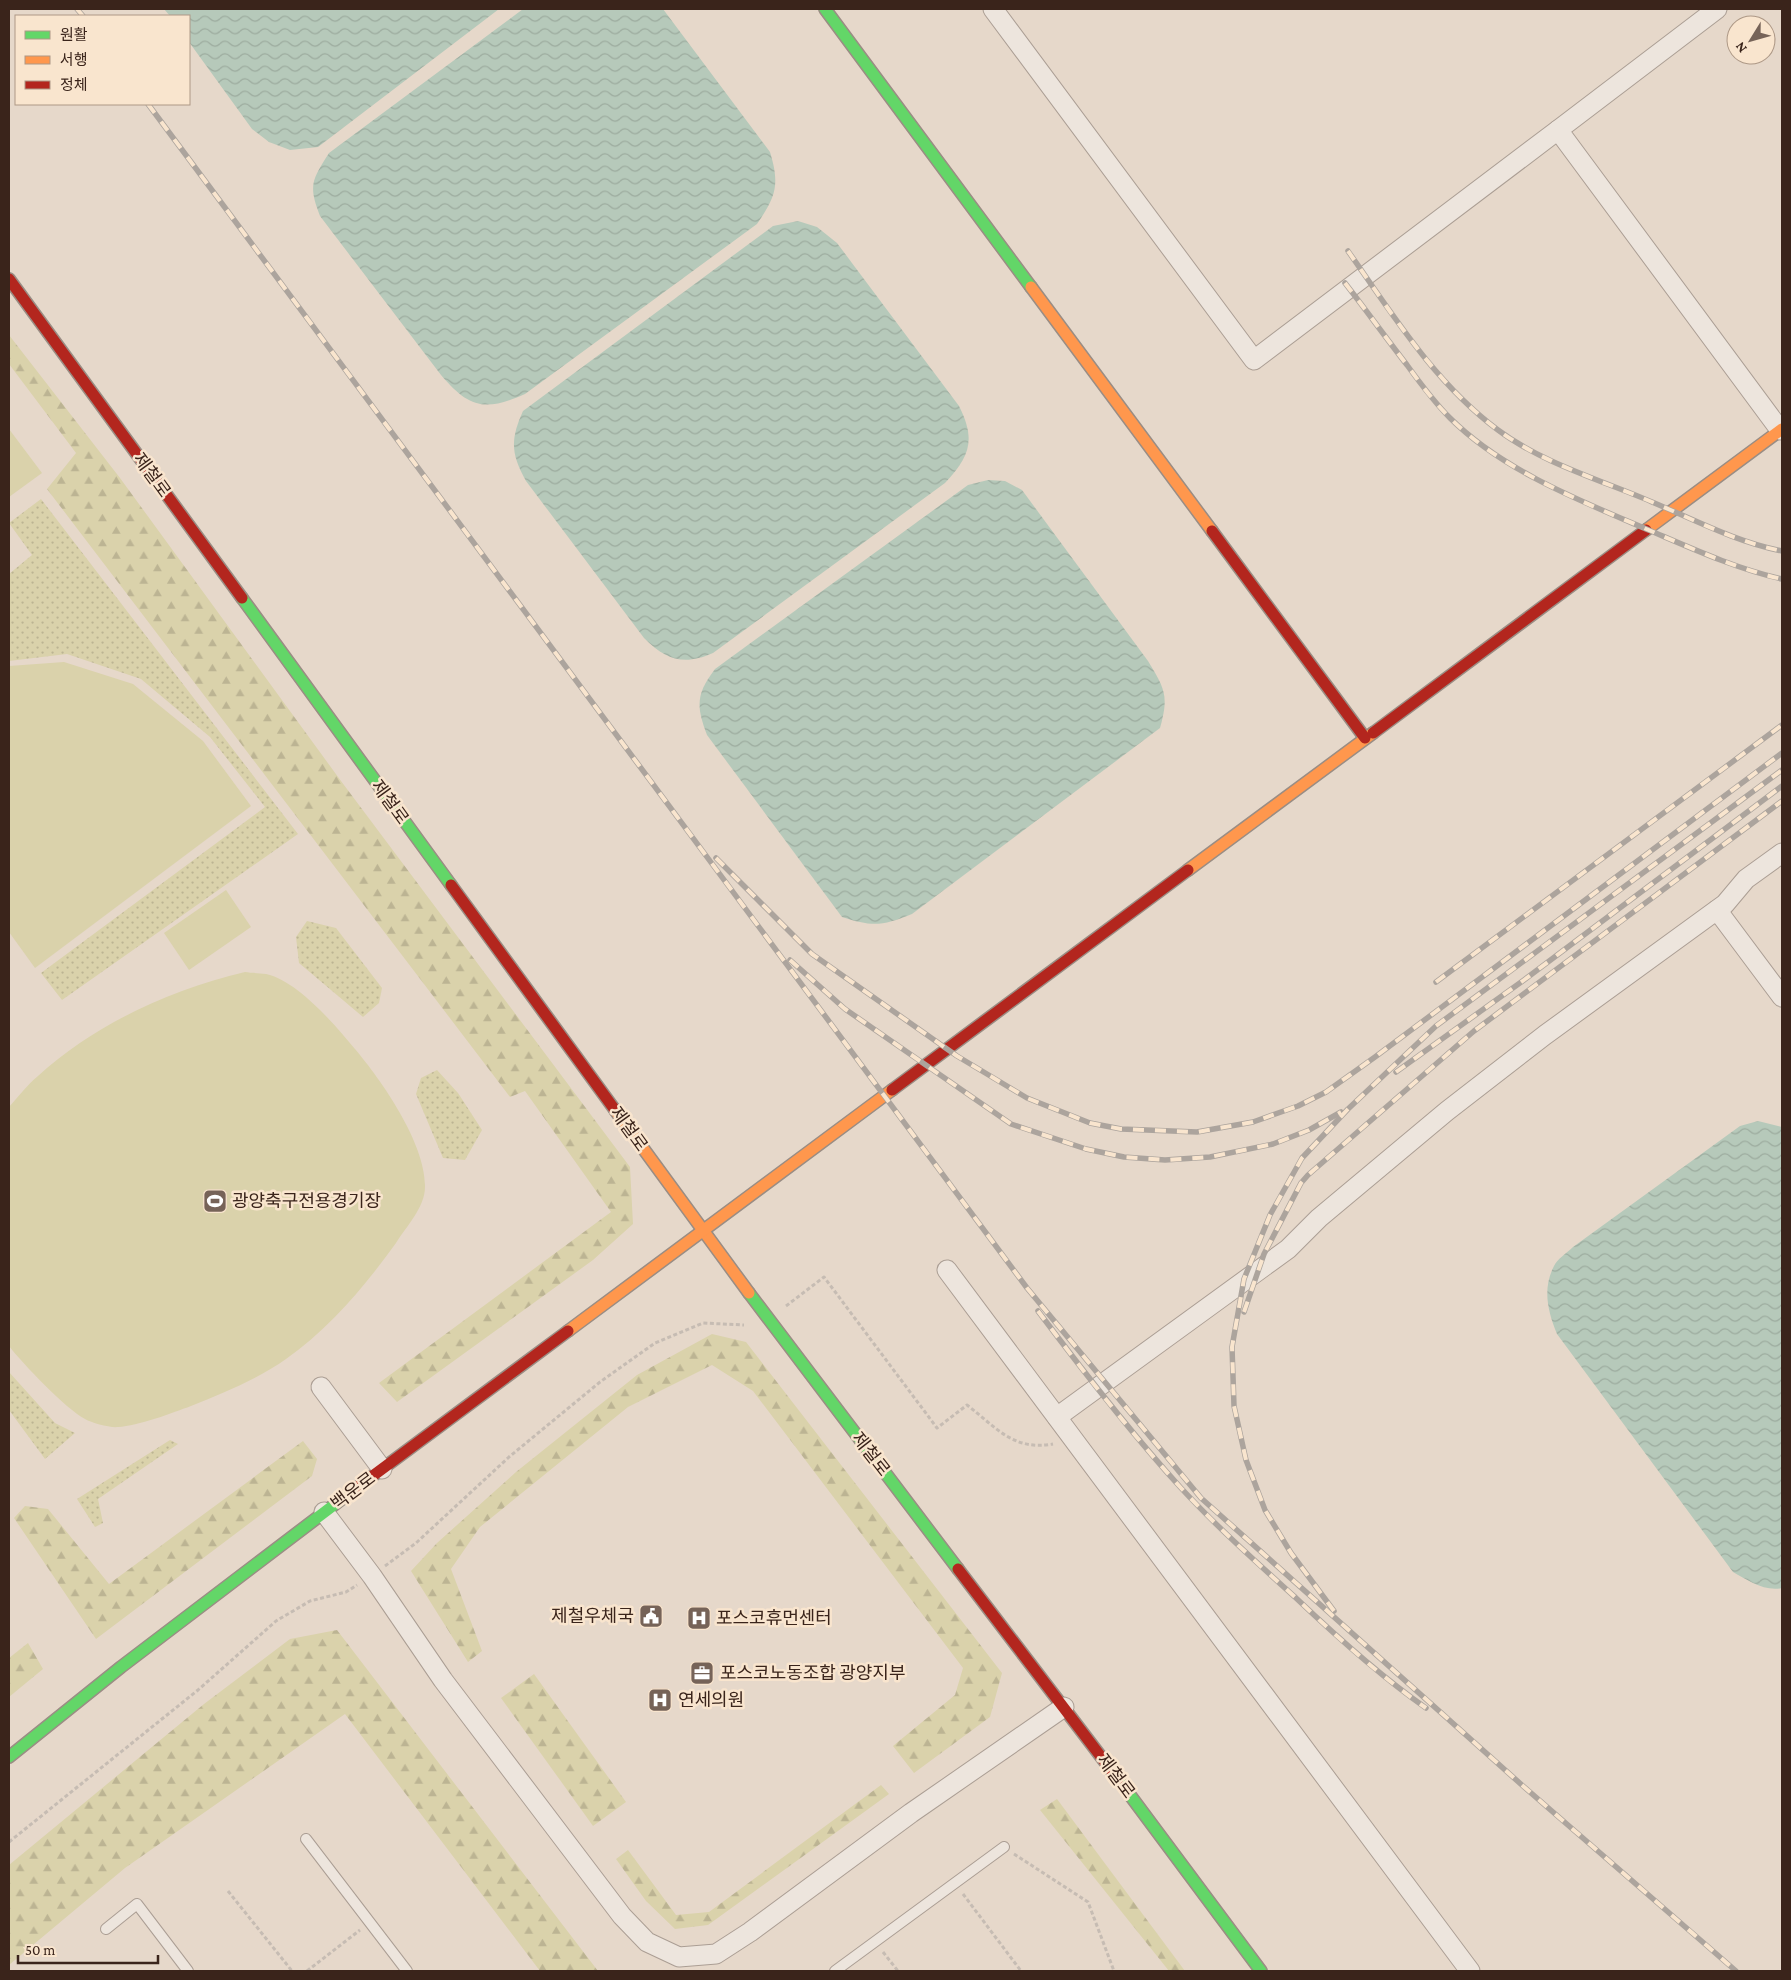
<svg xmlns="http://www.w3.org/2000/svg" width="1791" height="1980" viewBox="0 0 1791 1980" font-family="'Crimson Pro','Noto Sans KR',serif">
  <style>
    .grass { fill: url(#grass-dots) }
    .forest { fill: url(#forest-firs) }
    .pitch { fill: #dad2ab }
    .water { fill: url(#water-waves) }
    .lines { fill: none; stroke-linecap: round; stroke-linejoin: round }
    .lane-casing { stroke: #ab9e94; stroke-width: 12 }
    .street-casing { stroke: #ab9e94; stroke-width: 21 }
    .fast-casing { stroke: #9a8d84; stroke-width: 14 }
    .slow-casing { stroke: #9a8d84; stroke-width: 14 }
    .jam-casing { stroke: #9a8d84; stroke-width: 14 }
    .path { stroke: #c6bcb3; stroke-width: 3; stroke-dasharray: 4 2.5; stroke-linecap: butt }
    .lane { stroke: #ede5dd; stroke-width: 10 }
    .street { stroke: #ede5dd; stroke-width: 19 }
    .fast { stroke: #63d668; stroke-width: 11 }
    .slow { stroke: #ff974d; stroke-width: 11 }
    .jam { stroke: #b3261e; stroke-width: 11 }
    .rail-casing { stroke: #aca49d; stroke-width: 5.5 }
    .rail { stroke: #f9e5ce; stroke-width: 4; stroke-dasharray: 11; stroke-linecap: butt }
    .labels { text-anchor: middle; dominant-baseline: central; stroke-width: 5; stroke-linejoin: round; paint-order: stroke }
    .street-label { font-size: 18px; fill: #3a241b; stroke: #f9e5ce }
    .poi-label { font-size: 18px; fill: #3a241b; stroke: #f9e5ce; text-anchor: start }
  </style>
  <defs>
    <pattern id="grass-dots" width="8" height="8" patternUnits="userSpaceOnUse" patternTransform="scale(1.25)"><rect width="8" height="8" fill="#dad2ab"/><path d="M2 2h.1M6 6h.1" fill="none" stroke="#bcb493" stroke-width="1.8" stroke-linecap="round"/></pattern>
    <pattern id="forest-firs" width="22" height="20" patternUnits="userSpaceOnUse" patternTransform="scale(1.25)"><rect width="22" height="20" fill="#dad2ab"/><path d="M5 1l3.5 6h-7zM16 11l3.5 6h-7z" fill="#bcb493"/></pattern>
    <pattern id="water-waves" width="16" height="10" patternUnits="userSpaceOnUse" patternTransform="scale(1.25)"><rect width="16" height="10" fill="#b6c9ba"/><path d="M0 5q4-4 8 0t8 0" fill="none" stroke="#9dac9f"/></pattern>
  </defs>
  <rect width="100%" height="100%" fill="#e6d8ca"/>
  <!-- grass -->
  <g class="grass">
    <polygon points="41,499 298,834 62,1000 41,973 265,807 210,737 141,679 67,654 9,661 9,574 32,555 9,523"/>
    <polygon points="307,921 336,928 382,988 379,1003 363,1017 299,963 296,937"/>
    <polygon points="437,1070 458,1093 482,1130 465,1160 443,1158 416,1094 421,1078"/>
    <polygon points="9,1372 55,1423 75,1433 45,1459 9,1410"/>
    <polygon points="170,1440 178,1444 98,1499 103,1523 95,1527 77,1499"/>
  </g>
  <!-- forest -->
  <g class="forest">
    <polygon points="9,335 120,478 341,781 630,1167 633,1224 593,1260 397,1402 379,1383 611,1212 525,1091 510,1097 47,489 76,453 9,364"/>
    <polygon points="712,1334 746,1342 1002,1673 990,1717 914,1773 893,1746 955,1695 963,1668 753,1391 712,1365 628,1407 480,1527 451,1569 482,1651 468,1662 411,1571 437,1543 516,1472 637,1375"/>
    <polygon points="303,1441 317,1459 312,1476 96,1639 14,1518 25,1506 48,1509 109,1584"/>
    <polygon points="337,1630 598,1971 540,1971 345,1714 125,1868 9,1965 9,1865 204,1704 290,1639"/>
    <polygon points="28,1643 43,1669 9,1697 9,1658"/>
    <polygon points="534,1674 626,1802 593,1826 501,1698"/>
    <polygon points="881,1785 889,1794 708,1925 675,1929 646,1901 616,1859 628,1850 676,1915 709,1912"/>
    <polygon points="1057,1799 1185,1971 1169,1971 1040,1810"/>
  </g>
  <!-- pitch -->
  <g class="pitch">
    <polygon points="9,429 42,473 9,497"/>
    <polygon points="64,662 133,684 203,741 251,806 35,968 9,932 9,666"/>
    <polygon points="226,890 251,927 189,970 164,933"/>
    <path d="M245,972c6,1 14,1 21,2 32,7 69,51 89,75 27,32 71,95 70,138 0,20 -19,40 -29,56 -31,43 -66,85 -110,116 -28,20 -63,34 -95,47 -19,7 -53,20 -73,21 -8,1 -26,-4 -33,-8 -19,-10 -62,-55 -76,-73v-239c9,-10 18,-22 29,-31 57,-52 132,-86 207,-104z"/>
  </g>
  <!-- water -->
  <g class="water">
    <polygon points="164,9 499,9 318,147 290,150 269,142 252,129 189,42 189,16 170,16"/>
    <path d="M523,9h140l107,143c10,33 6,44 -13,72l-232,170c-40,18 -56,14 -84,-19l-121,-159c-12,-31 -8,-36 9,-63z"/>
    <path d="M798,221l19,6 20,16 122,163c17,34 11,50 -14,77l-232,170c-29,13 -47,7 -69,-15l-118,-157c-15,-27 -16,-41 -3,-70l250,-185z"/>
    <path d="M988,480l17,1 17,9 126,171c17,28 21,35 12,67l-248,186c-29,12 -40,13 -70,3l-135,-182c-11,-29 -11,-41 8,-66l253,-184z"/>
    <path d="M1758,1121l24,6v461c-17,4 -35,-8 -49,-16l-176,-238c-9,-22 -15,-45 -3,-68 3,-7 13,-13 19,-19l167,-121z"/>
  </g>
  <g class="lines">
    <!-- lane casing -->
    <g class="lane-casing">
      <g id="lane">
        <polyline points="306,1839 407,1971"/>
        <polyline points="106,1929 137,1904 188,1971"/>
        <polyline points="835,1971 1004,1847"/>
      </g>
    </g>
    <!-- street casing -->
    <g class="street-casing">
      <g id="street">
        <polyline points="993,9 1254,360 1558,130"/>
        <polyline points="1717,9 1558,130 1780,430"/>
        <polyline points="1717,910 1782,997"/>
        <polyline points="947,1270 1470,1971"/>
        <polyline points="321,1387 382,1469"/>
        <polyline points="1057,1417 1288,1249 1319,1218 1447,1111 1545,1035 1725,904 1746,879 1782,853"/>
        <polyline points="324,1512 372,1576 443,1680 622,1916 647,1942 679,1957 716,1954 750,1932 911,1813 1064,1707"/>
      </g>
    </g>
    <!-- fast casing -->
    <g class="fast-casing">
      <g id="fast">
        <polyline points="825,9 1031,287"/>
        <polyline points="242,598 451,885"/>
        <polyline points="749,1293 958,1569"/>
        <polyline points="9,1757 121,1667 351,1492"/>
        <polyline points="1118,1779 1261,1971"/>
      </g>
    </g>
    <!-- slow casing -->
    <g class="slow-casing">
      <g id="slow">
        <polyline points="1031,287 1212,531"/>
        <polyline points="1646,530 1782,429"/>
        <polyline points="1188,870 1373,733"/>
        <polyline points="615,1110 749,1293"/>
        <polyline points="568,1331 892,1090"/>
      </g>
    </g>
    <!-- jam casing -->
    <g class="jam-casing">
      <g id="jam">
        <polyline points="9,279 242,598"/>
        <polyline points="1212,531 1365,738"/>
        <polyline points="1373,733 1646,530"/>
        <polyline points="451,885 615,1110"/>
        <polyline points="892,1090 1188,870"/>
        <polyline points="351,1492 568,1331"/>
        <polyline points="958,1569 1118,1779"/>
      </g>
    </g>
    <!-- path -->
    <g class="path">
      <path d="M786,1306l38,-29 113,151 30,-23c30,23 46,46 86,39"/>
      <polyline points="385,1566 416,1543 509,1457 600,1382 655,1343 703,1323 744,1325"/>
      <polyline points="9,1842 198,1690 276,1621 310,1601 346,1592 357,1585"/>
      <polyline points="1014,1854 1088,1902 1114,1971"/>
      <polyline points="228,1891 292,1971"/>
      <polyline points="963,1894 1021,1971"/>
      <polyline points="883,1952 898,1971"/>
      <polyline points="307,1971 360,1930"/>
    </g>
    <!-- lane -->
    <use href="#lane" class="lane"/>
    <!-- street -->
    <use href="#street" class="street"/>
    <!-- fast -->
    <use href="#fast" class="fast"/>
    <!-- slow -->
    <use href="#slow" class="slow"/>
    <!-- jam -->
    <use href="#jam" class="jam"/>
    <!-- rail casing -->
    <g class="rail-casing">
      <g id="rail">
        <polyline points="77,9 83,16"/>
        <polyline points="148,104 1027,1288 1201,1498 1523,1786 1736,1971"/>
        <path d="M1348,251c45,64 86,131 150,179 44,33 103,50 154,72 43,18 84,40 130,49"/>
        <path d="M1345,283c21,27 41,55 62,82 13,18 27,37 43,53 53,53 133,84 201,113 42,18 86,38 131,48"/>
        <polyline points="716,858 812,954 957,1056 1027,1098 1090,1123 1121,1129 1197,1132 1253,1122 1298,1106 1326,1092 1375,1057 1782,753"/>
        <polyline points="790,960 845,1009 1011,1124 1086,1149 1124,1157 1165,1160 1210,1157 1273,1144 1309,1130 1341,1112"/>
        <polyline points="1436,982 1782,725"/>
        <polyline points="1396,1072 1524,980 1782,786"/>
        <path d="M1038,1311c45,60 92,121 143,177 36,39 75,74 115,110 41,39 83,77 130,110"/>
        <polyline points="1244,1312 1264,1254 1301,1183 1308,1175 1474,1031 1782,801"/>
        <polyline points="1334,1611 1291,1553 1265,1510 1246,1460 1234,1406 1232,1347 1244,1279 1270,1215 1302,1158 1348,1109 1436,1026 1782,770"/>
      </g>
    </g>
    <!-- rail -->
    <use href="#rail" class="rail"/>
  </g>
  <!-- icons -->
  <defs>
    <g id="stadium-square" transform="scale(1.25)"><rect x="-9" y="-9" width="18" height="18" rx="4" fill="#766358" stroke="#f9e5ce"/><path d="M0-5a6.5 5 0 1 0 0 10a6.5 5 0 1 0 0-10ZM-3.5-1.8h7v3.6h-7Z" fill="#fff"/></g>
    <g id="civic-square" transform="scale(1.25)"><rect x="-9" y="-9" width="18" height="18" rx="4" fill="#766358" stroke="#f9e5ce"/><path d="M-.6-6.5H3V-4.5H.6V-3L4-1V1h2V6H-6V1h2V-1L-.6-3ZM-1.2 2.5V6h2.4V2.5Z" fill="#fff"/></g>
    <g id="hospital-square" transform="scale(1.25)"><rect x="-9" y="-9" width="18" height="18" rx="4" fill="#766358" stroke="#f9e5ce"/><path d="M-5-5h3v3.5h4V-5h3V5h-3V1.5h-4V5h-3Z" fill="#fff"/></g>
    <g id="office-square" transform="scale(1.25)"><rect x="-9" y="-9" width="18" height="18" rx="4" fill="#766358" stroke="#f9e5ce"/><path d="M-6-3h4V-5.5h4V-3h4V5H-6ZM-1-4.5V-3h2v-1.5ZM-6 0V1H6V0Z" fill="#fff"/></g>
  </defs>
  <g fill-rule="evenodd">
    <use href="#stadium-square" x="215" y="1201"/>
    <use href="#civic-square" x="651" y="1616"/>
    <use href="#hospital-square" x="699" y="1618"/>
    <use href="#office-square" x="702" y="1673"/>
    <use href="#hospital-square" x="660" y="1700"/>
  </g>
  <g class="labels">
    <!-- street labels -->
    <g class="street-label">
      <text transform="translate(152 475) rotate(54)">제철로</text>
      <text transform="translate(390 802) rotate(54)">제철로</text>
      <text transform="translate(629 1129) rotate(54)">제철로</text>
      <text transform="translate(871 1454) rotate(52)">제철로</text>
      <text transform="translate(353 1491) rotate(-37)">백운로</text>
      <text transform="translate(1116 1776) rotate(53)">제철로</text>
    </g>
    <!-- poi labels -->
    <g class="poi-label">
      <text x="232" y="1201">광양축구전용경기장</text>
      <text x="634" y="1616" text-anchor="end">제철우체국</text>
      <text x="716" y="1618">포스코휴먼센터</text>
      <text x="720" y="1673">포스코노동조합 광양지부</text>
      <text x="678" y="1700">연세의원</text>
    </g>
  </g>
  <!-- border -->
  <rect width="1791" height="1980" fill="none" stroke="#3a241b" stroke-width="20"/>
  <!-- legend -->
  <rect x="15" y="15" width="175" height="90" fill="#f9e5ce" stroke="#ad9886"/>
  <rect x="25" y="31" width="25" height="8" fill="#63d668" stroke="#ad9886"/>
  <text x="60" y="40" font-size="15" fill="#3a241b">원활</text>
  <rect x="25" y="56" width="25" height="8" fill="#ff974d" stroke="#ad9886"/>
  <text x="60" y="65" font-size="15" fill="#3a241b">서행</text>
  <rect x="25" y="81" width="25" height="8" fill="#b3261e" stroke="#ad9886"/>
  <text x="60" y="90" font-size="15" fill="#3a241b">정체</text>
  <!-- north arrow -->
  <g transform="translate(1751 40) rotate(233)"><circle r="24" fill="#f9e5ce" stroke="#ad9886"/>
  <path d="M0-4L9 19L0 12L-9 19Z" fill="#766358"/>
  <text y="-8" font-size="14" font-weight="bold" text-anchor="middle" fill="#3a241b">N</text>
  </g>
  <!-- scale -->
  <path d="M18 1955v8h140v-8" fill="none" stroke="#3a241b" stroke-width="2.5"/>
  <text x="25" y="1955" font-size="15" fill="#3a241b" stroke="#f9e5ce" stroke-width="4" paint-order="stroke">50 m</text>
</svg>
